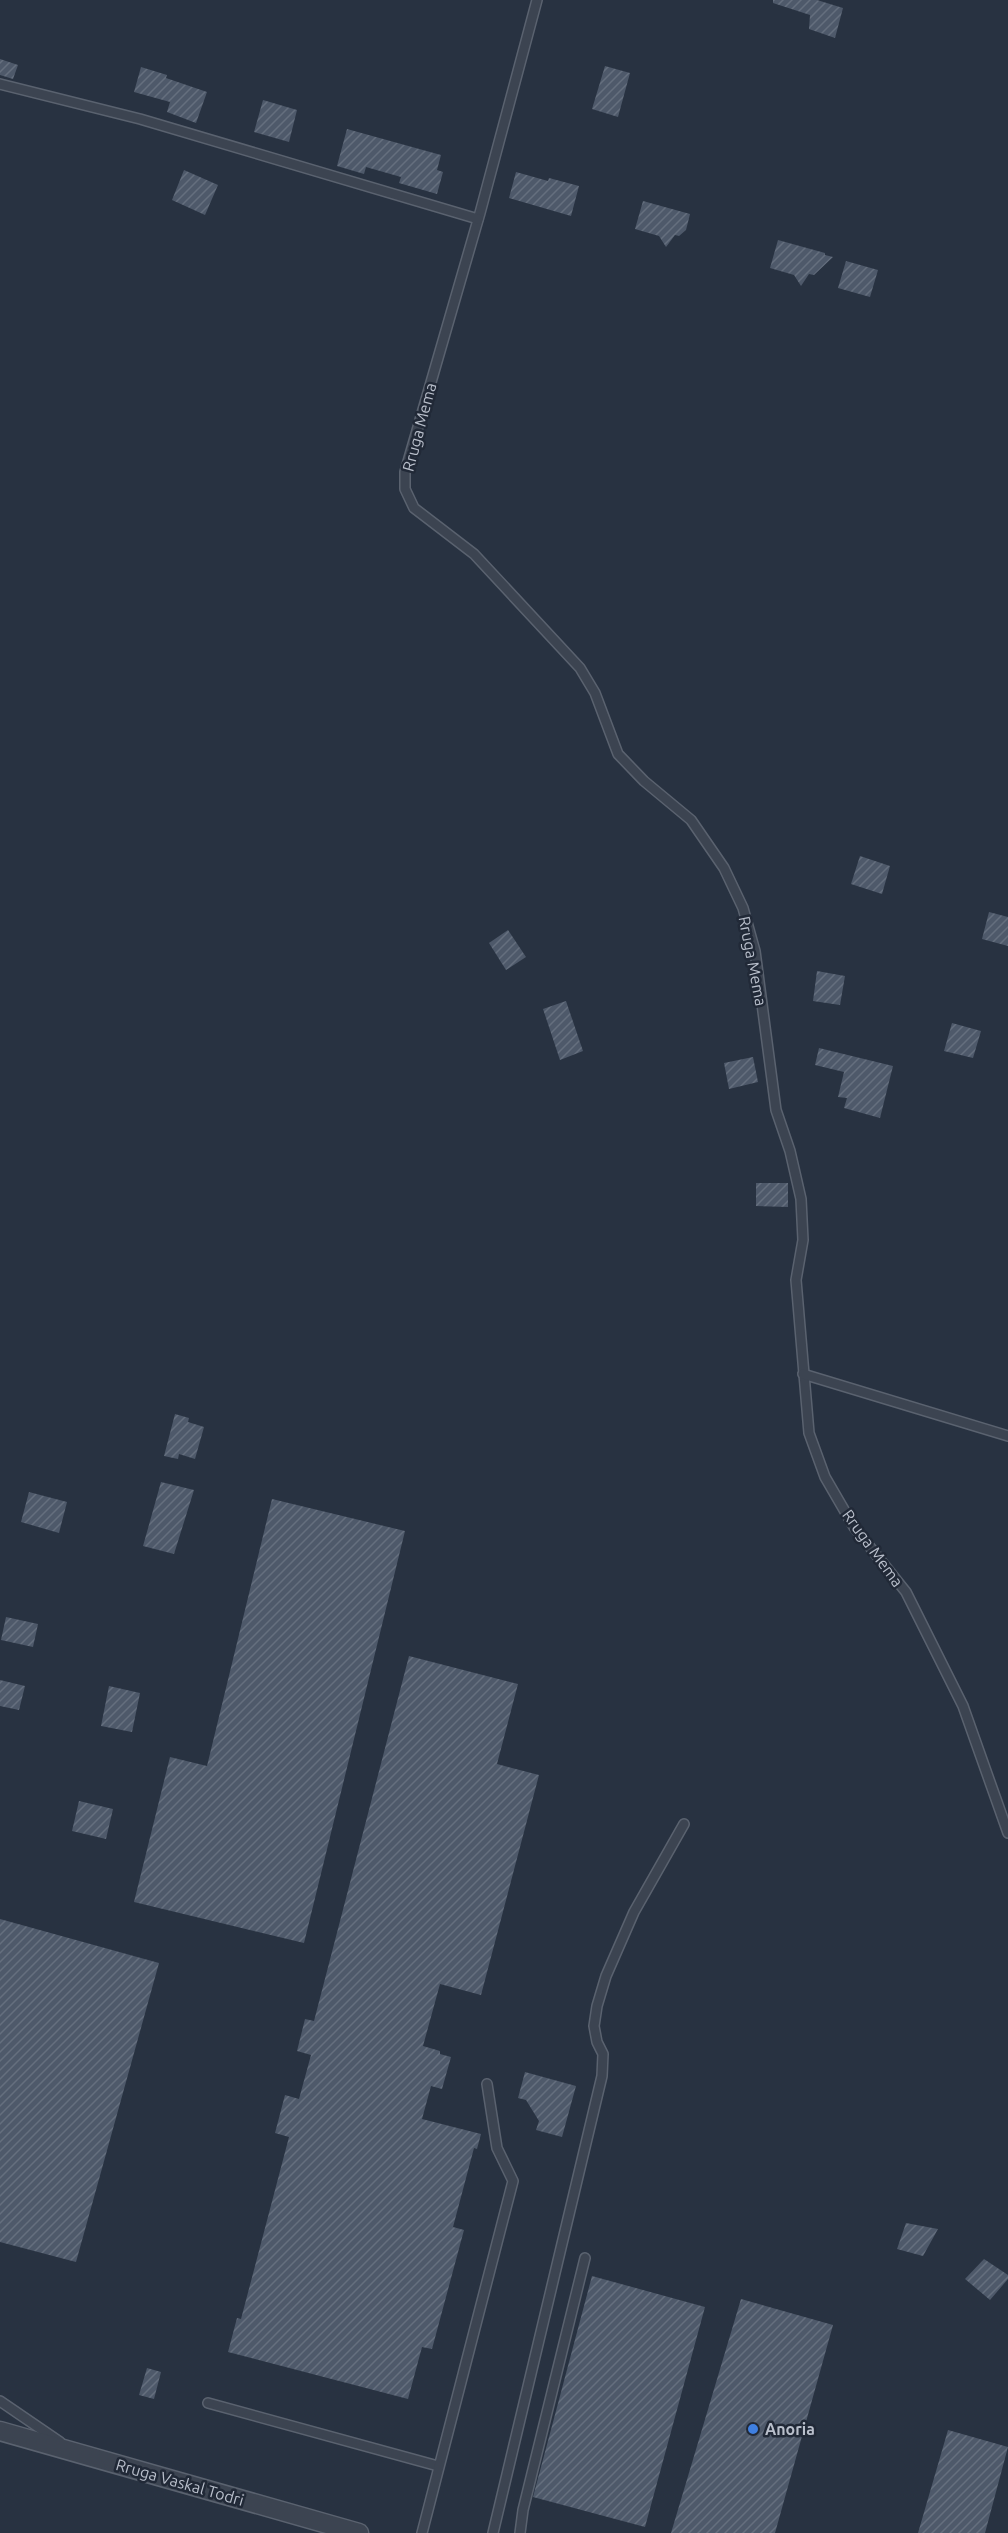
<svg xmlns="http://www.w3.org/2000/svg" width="1008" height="2533" viewBox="0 0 1008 2533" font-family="Ubuntu,sans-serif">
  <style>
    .building { fill: url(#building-hatch) }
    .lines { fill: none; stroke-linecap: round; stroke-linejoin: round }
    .service-casing { stroke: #5a626f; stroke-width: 12 }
    .minor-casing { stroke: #5a626f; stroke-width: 21 }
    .service { stroke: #3c4451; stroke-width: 9 }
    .minor { stroke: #3c4451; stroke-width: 18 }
    .shop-dot { fill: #3f7fe0; stroke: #212937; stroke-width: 2 }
    .labels { text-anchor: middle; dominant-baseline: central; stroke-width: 5; stroke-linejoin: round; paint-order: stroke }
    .street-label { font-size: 16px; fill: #b9bfcb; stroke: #212937 }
    .poi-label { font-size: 16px; font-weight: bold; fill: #b9bfcb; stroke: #212937; text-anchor: start }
  </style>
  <defs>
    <pattern id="building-hatch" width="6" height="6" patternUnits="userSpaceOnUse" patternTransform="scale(1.5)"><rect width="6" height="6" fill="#4e596a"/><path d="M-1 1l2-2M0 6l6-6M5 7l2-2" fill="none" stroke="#656f7e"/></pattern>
  </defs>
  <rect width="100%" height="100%" fill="#283241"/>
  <!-- building -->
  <g class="building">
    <polygon points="773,0 817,0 843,8 835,38 809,29 810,15 773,3"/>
    <polygon points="0,59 18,65 13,79 0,75"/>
    <polygon points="605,66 630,73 618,117 592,109"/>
    <polygon points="141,67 167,75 166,78 207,92 196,123 167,112 170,102 134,92"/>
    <polygon points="263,100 297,110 289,142 254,132"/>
    <polygon points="347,129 441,155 437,170 443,172 437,194 399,183 401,177 366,167 364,174 337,166"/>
    <polygon points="184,170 218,185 205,215 172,200"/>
    <polygon points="516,172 548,181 549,178 579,186 571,216 509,198"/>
    <polygon points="643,201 690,214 686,230 679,236 675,235 666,247 659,236 635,229"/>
    <polygon points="778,240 825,253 825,255 833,257 814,275 809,274 801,286 794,275 770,268"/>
    <polygon points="846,261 878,270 870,297 838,288"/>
    <polygon points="860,856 890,866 882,894 851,884"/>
    <polygon points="989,912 1008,917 1008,946 982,939"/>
    <polygon points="508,930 526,957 506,970 489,943"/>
    <polygon points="817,971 845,976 840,1005 813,1001"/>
    <polygon points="566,1001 583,1051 560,1060 543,1009"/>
    <polygon points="952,1023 981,1031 973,1058 944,1051"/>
    <polygon points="819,1048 893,1066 880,1118 844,1108 847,1098 838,1097 844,1072 815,1065"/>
    <polygon points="753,1057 758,1082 729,1089 724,1063"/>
    <polygon points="756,1183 788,1183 788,1207 756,1206"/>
    <polygon points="175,1414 189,1418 188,1422 204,1427 195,1459 179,1454 178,1459 164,1456"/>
    <polygon points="161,1482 194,1490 174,1554 143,1546"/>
    <polygon points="29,1492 67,1502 59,1533 21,1522"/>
    <polygon points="272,1499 405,1531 304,1943 134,1902 170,1757 207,1766"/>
    <polygon points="6,1617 38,1624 33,1647 1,1640"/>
    <polygon points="409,1656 518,1684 497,1764 539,1775 481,1995 440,1984 423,2046 440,2051 440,2054 451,2057 442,2089 431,2086 422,2119 481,2134 477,2149 474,2148 453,2227 464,2230 432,2349 422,2347 408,2399 228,2352 237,2318 241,2319 289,2137 275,2133 285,2095 299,2099 311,2055 297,2051 305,2019 314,2021"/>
    <polygon points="0,1680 25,1686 19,1710 0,1706"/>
    <polygon points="109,1686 140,1693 132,1732 101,1726"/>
    <polygon points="79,1801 113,1809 106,1839 72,1831"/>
    <polygon points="0,1919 159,1963 76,2262 0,2242"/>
    <polygon points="525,2072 576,2086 562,2137 536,2130 539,2121 526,2100 518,2098"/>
    <polygon points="906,2223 938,2229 923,2256 897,2249"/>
    <polygon points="984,2259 1008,2275 1008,2279 990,2300 965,2279"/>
    <polygon points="592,2276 705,2307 645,2527 533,2497"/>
    <polygon points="741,2299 833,2325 775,2533 671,2533"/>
    <polygon points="147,2368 161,2372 154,2399 139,2395"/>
    <polygon points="948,2430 1008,2447 985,2533 918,2533"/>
  </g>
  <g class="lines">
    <!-- service casing -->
    <g class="service-casing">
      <g id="service">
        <polyline points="537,0 480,213 405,472 405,489 414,508 474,554 580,668 595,693 618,754 644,781 691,820 724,868 743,908 755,951 776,1110 790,1151 801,1199 803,1240 796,1280 809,1433 825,1477 854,1527 906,1592 963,1706 1008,1833"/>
        <polyline points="0,84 140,119 478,219"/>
        <polyline points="803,1374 1008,1436"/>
        <polyline points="0,2401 60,2442"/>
        <polyline points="208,2403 438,2466"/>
        <polyline points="422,2533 513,2181 497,2148 487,2084"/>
        <polyline points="493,2533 602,2076 603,2054 597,2042 594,2026 597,2006 606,1976 634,1912 684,1824"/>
        <polyline points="520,2533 523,2510 585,2258"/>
      </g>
    </g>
    <!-- minor casing -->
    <g class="minor-casing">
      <polyline id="minor" points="0,2431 359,2533"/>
    </g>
    <!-- service -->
    <use href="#service" class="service"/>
    <!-- minor -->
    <use href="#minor" class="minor"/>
  </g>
  <!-- markers -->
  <circle class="shop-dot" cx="753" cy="2429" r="6"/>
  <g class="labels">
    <!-- street labels -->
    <g class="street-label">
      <text transform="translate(419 427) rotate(-75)">Rruga Mema</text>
      <text transform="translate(753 961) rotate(79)">Rruga Mema</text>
      <text transform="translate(873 1548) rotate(54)">Rruga Mema</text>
      <text transform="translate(180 2482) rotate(16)">Rruga Vaskal Todri</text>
    </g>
    <!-- poi labels -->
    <g class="poi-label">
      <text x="765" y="2429">Anoria</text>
    </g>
  </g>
</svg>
